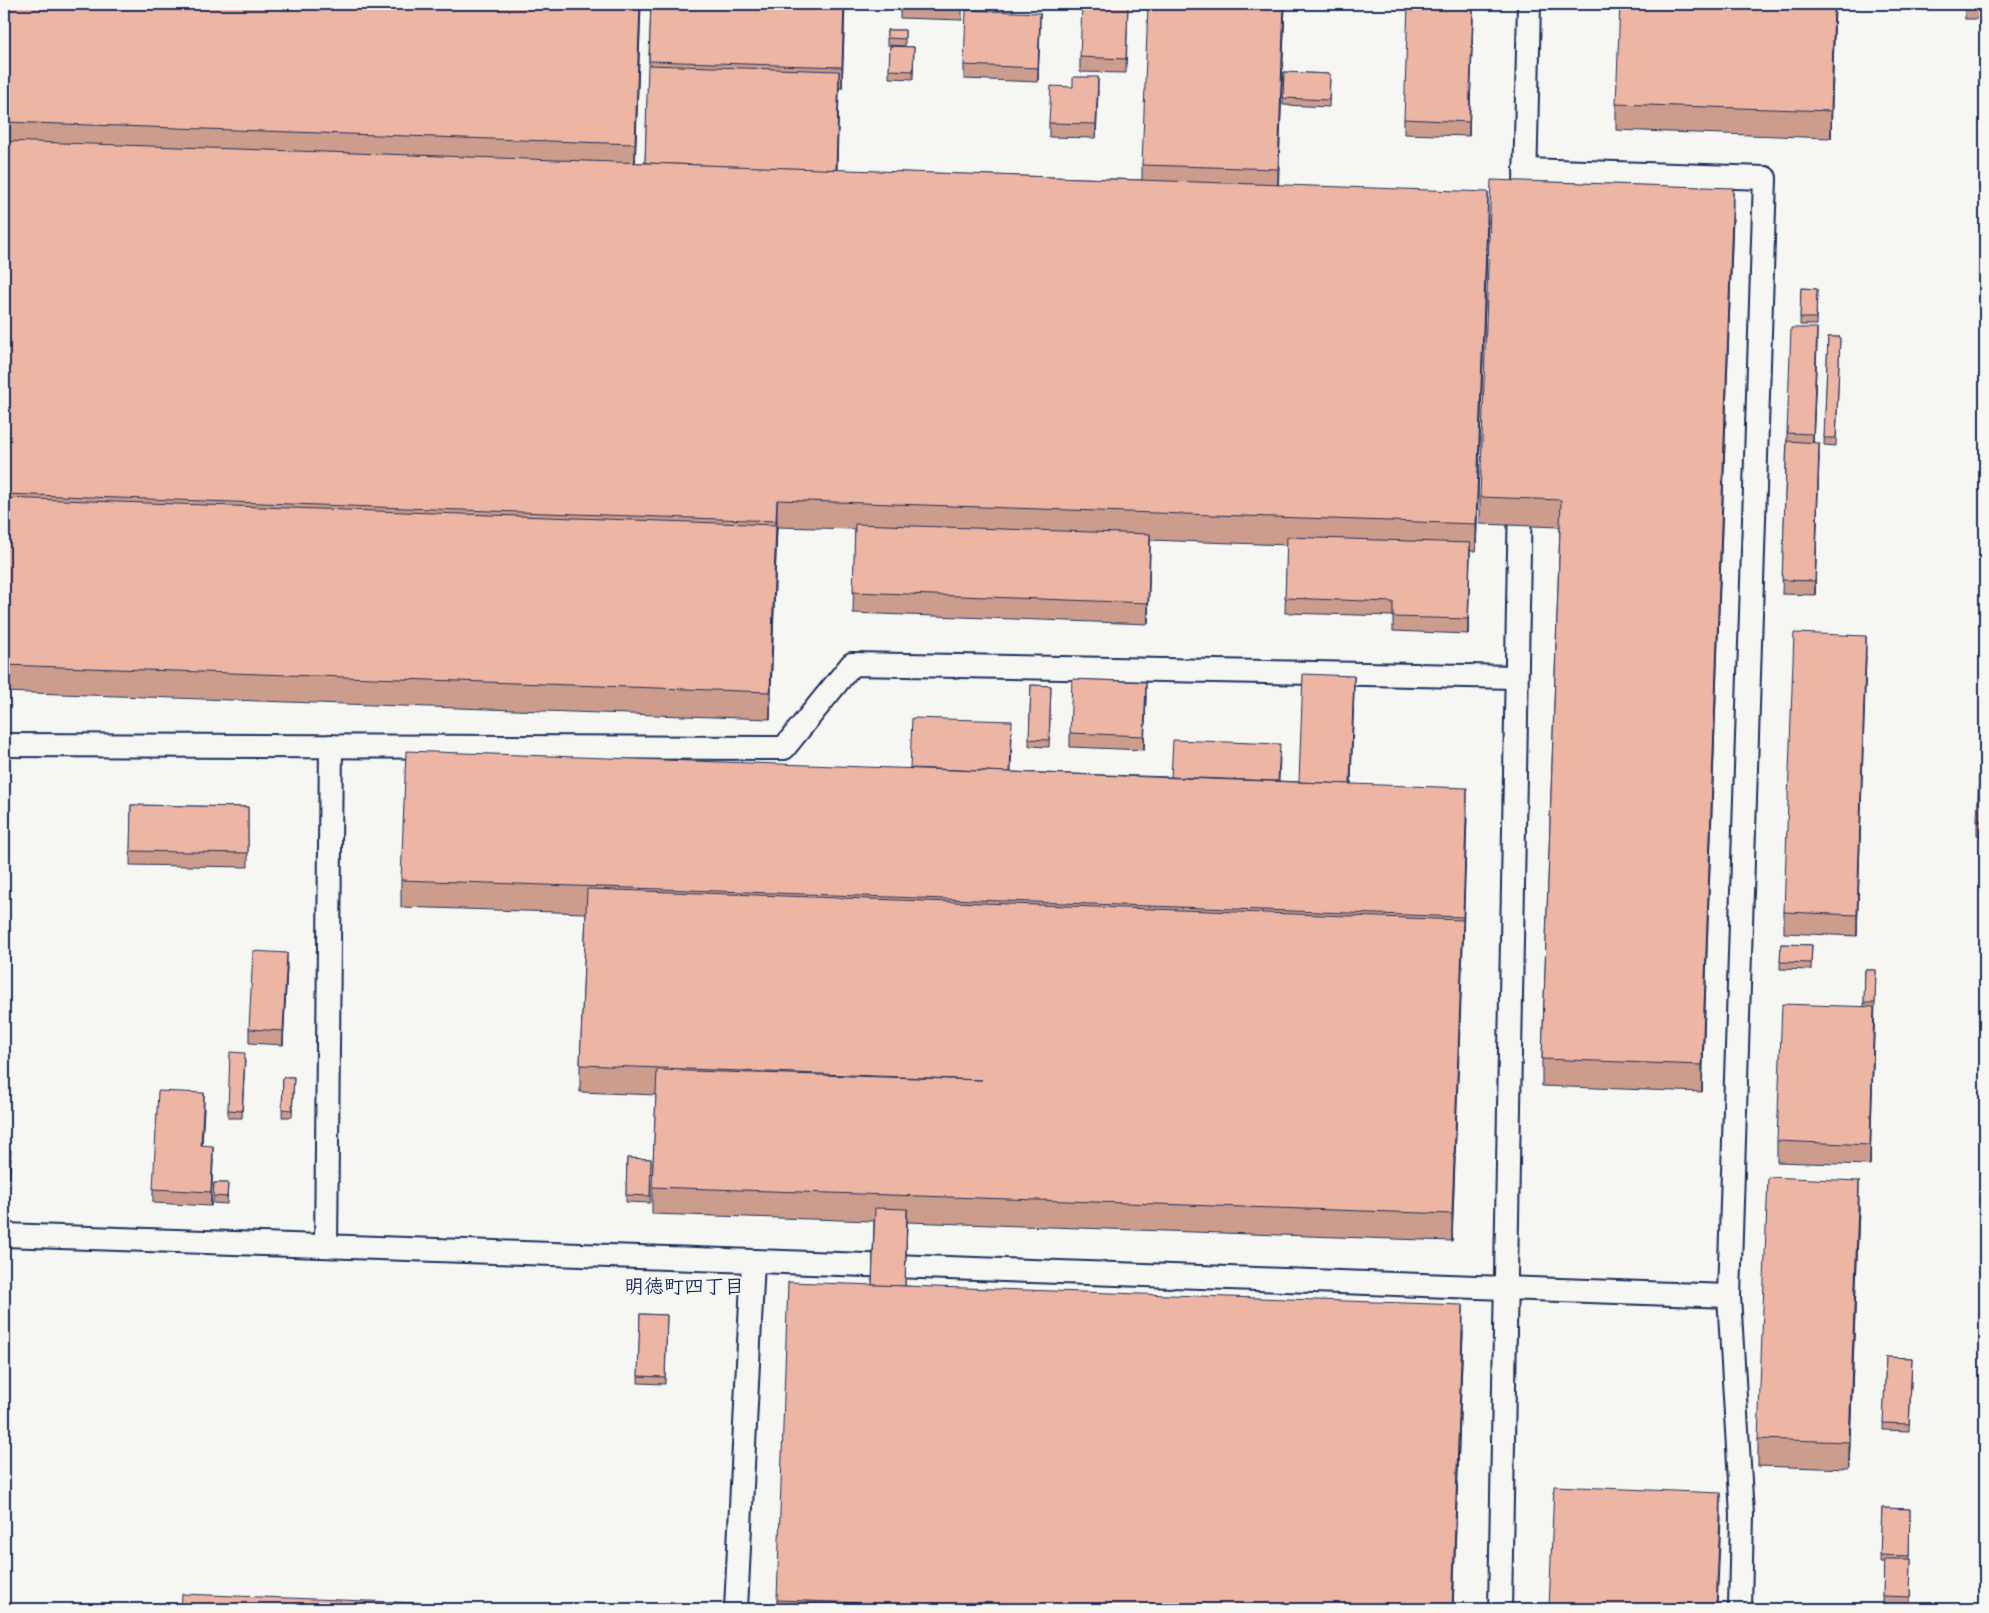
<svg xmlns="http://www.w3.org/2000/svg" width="1989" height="1613" viewBox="0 0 1989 1613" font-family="Sriracha,'Klee One',sans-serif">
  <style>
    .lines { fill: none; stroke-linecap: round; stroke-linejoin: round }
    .lane-casing { stroke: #1b2f5e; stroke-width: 26 }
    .lane { stroke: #f6f6f2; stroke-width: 22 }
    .wall { fill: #cc9c8c; stroke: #1b2f5e }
    .shaded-wall { fill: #a67f72; stroke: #1b2f5e }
    .building { fill: #edb5a3; stroke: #1b2f5e }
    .labels { text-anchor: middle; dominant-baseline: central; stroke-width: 4.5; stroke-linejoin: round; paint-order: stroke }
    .neighbourhood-label { font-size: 20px; font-weight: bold; fill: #1b2f5e; stroke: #f6f6f2 }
  </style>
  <rect width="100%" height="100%" fill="#f6f6f2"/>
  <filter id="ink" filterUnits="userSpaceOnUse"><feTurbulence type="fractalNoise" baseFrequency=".02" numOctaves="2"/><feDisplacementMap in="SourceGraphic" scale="10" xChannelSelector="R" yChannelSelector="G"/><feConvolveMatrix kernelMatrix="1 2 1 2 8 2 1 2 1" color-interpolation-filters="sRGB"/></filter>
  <g filter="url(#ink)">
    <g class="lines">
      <!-- lane casing -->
      <g class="lane-casing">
        <g id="lane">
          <polyline points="1525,170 1765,178 1729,1296 1742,1515 1740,1609"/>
          <polyline points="1525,186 1529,4"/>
          <polyline points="4,745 784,748 852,664 1516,677"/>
          <polyline points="4,1235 753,1261 736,1609"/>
          <polyline points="326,1246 331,746"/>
          <polyline points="753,1261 1729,1296"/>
          <polyline points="1500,1609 1520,495"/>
        </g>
      </g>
      <!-- lane -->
      <use href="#lane" class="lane"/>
    </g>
    <!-- wall -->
    <g class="wall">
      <polygon points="4,4 641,4 635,163 645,163 651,4 845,4 842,88 839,88 837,170 1142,180 1142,165 1285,4 1278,185 1488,219 1476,551 1470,551 1468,634 1393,631 1393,616 1285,613 1287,545 1150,540 1148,624 853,613 855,529 777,527 770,719 4,692"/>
      <polygon points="900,4 962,4 962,20 900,18"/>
      <polygon points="1128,4 1126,73 1080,72 1080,57"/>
      <polygon points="1835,4 1831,138 1616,130 1616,104"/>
      <rect x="1965" y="4" width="20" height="15"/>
      <polygon points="1463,5 1473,20 1469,136 1404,134 1404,119"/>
      <polygon points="1040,27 1038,82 964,79 964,65"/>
      <polygon points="887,30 905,30 905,46 887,45"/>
      <polygon points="890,46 914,47 913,79 889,78"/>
      <polygon points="1284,72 1330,74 1329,107 1283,105"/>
      <polygon points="1073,87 1098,91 1096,138 1049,137 1049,123"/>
      <polygon points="1733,215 1702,1092 1542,1086 1542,1059 1560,527 1480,524 1480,497"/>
      <polygon points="1801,288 1817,289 1816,325 1800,325"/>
      <polygon points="1828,337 1840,337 1836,446 1824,445"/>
      <polygon points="1817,343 1813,442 1819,457 1815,595 1782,594 1787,433"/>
      <polygon points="1866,656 1857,936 1784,933 1784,912"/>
      <polygon points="1031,685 1051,686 1049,747 1029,746"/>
      <polygon points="1354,690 1351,784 1467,815 1452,1241 907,1222 905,1286 1463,1332 1453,1609 777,1609 777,1600 872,1285 874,1221 652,1214 652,1187 656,1095 580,1092 580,1065 586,913 401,907 401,880 910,768 1012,736 1011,772 1171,777 1280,758 1279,781 1299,782"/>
      <polygon points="1146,696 1144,750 1070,747 1070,733"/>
      <polygon points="1985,773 1985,835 1977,835 1977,821"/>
      <polygon points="131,805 248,807 248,867 130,865"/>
      <polygon points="1781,944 1812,945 1811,970 1780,969"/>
      <polygon points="287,967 283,1045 249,1043 249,1029"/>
      <polygon points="1865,970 1876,970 1870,1165 1777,1162 1777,1141 1864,1007"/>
      <polygon points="245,1061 242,1118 228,1118 228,1110"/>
      <polygon points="283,1077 294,1077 292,1117 282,1117"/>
      <polygon points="204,1107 202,1146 213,1160 211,1206 153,1203 153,1189"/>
      <polygon points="4,1150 11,1158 9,1186 4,1186"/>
      <polygon points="627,1158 651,1159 650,1203 626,1202"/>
      <polygon points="214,1183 228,1183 227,1204 213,1203"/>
      <polygon points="1859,1208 1849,1469 1758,1466 1758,1439"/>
      <polygon points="640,1314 667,1315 665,1384 638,1383"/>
      <polygon points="1886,1357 1912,1358 1909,1431 1883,1430"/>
      <polygon points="1882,1508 1910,1509 1909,1559 1911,1559 1910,1605 1883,1604 1884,1562 1880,1562"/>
    </g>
    <!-- shaded-wall -->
    <g class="shaded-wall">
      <polygon points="640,4 641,4 635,171 635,144"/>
      <polygon points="844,4 845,4 842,88 842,67"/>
      <polygon points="1284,4 1285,4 1278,196 1278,169"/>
      <polygon points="1834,4 1835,4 1831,138 1831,111"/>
      <polygon points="1473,6 1473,20 1469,136 1469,122"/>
      <polygon points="1040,13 1040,27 1038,82 1038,68"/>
      <polygon points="839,71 839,92 836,193 836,172"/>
      <polygon points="1098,77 1098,91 1096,138 1096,124"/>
      <polygon points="1733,188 1733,215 1702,1092 1702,1065"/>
      <polygon points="1488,192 1488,219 1476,551 1476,524"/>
      <polygon points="1817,328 1817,343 1813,448 1813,434"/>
      <polygon points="1819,443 1819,457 1815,595 1815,581"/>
      <polygon points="777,500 777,527 776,548 776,521"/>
      <polygon points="776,525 776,552 770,719 770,692"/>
      <polygon points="1150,534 1150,555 1148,624 1148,603"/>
      <polygon points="1470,543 1470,558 1468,634 1468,619"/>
      <polygon points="1866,636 1866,656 1857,936 1857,915"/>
      <polygon points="1354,676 1354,690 1350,804 1350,790"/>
      <polygon points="1146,682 1146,696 1144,750 1144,736"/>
      <polygon points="1467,788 1467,815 1463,944 1463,917"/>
      <polygon points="1463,920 1463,947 1452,1241 1452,1214"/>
      <polygon points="287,953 287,967 283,1045 283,1031"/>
      <polygon points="1874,1007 1874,1028 1870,1165 1870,1145"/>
      <polygon points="204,1093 204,1107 201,1160 201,1145"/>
      <polygon points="213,1146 213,1160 211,1206 211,1192"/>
      <polygon points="1859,1181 1859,1208 1849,1469 1849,1442"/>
      <polygon points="907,1209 907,1224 904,1312 904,1298"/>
      <polygon points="1463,1305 1463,1332 1453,1609 1452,1609"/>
      <polygon points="1721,1493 1721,1520 1717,1609 1716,1609"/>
    </g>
    <!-- building -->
    <g class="building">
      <polygon points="4,4 640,4 635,144 4,122"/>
      <polygon points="651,4 844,4 842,67 649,61"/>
      <polygon points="900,4 962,4 962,6"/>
      <polygon points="1082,4 1128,4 1126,59 1080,57"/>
      <polygon points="1148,4 1284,4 1278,169 1142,165"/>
      <polygon points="1408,4 1473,6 1469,122 1404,119"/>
      <polygon points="1451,4 1463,4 1463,5 1450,5"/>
      <polygon points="1620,4 1834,4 1831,111 1616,104"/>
      <polygon points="1965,4 1985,4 1985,5"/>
      <polygon points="966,10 1040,13 1038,68 964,65"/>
      <polygon points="887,30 905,30 905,39 887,38"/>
      <polygon points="890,46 914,47 913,71 889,70"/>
      <polygon points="648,65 839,71 836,170 645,163"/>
      <polygon points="1284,72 1330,74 1329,100 1283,98"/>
      <polygon points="1073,77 1098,77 1096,124 1049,123 1051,86 1073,87"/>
      <polygon points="4,141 1488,192 1476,524 777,500 776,521 4,494"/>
      <polygon points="1491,180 1733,188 1702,1065 1542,1059 1561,500 1480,497"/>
      <polygon points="1801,288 1817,289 1816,318 1800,318"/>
      <polygon points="1791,328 1817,328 1813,434 1787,433"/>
      <polygon points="1828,337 1840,337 1836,438 1824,438"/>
      <polygon points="1787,441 1819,443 1815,581 1782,580"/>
      <polygon points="4,498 776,525 770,692 4,665"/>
      <polygon points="855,524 1150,534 1148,603 853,592"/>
      <polygon points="1287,537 1470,543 1468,619 1393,617 1393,602 1285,598"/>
      <polygon points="1794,633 1866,636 1857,915 1784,912"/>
      <polygon points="1303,674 1354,676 1350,784 1299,782"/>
      <polygon points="1072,679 1146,682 1144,736 1070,733"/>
      <polygon points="1031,685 1051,686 1049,740 1029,739"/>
      <polygon points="912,718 1012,721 1010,772 910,768"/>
      <polygon points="1173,740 1280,744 1278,781 1171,777"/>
      <polygon points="406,751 1467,788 1463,917 401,880"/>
      <polygon points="1979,773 1985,773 1985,821 1977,821"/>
      <polygon points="131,805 248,807 248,853 130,851"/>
      <polygon points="587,889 1463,920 1452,1214 652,1187 657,1070 982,1080 580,1065"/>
      <polygon points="1781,944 1812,945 1811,963 1780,962"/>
      <polygon points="253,951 287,953 283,1031 249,1029"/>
      <polygon points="1865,970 1876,970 1875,1003 1864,1003"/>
      <polygon points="1782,1004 1874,1007 1870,1145 1777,1141"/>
      <polygon points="230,1052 245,1053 242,1111 228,1110"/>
      <polygon points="283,1077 294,1077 292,1110 282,1109"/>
      <polygon points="158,1091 204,1093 201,1145 213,1146 211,1192 153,1189"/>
      <polygon points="4,1150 11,1150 9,1179 4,1179"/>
      <polygon points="627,1158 651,1159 650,1196 626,1195"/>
      <polygon points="1768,1177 1859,1181 1849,1442 1758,1439"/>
      <polygon points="214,1183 228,1183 227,1197 213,1196"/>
      <polygon points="875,1208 907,1209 905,1286 872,1285"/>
      <polygon points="788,1282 1463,1305 1452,1609 1036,1609 777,1600"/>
      <polygon points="640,1314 667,1315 665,1377 638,1376"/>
      <polygon points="1886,1357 1912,1358 1909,1424 1883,1423"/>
      <polygon points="1554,1486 1721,1493 1716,1609 1549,1609"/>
      <polygon points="1882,1508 1910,1509 1909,1556 1880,1555"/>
      <polygon points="1884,1559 1911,1559 1910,1597 1883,1596"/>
      <polygon points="182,1594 446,1604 446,1609 181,1609"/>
    </g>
  </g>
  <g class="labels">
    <!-- neighbourhood labels -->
    <g class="neighbourhood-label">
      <text x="684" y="1286">明徳町四丁目</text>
    </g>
  </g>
  <!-- margin -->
  <rect width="1989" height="1613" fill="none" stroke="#f6f6f2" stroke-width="20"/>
  <rect x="10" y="10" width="1969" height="1593" fill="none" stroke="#1b2f5e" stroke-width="2" filter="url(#ink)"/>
</svg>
